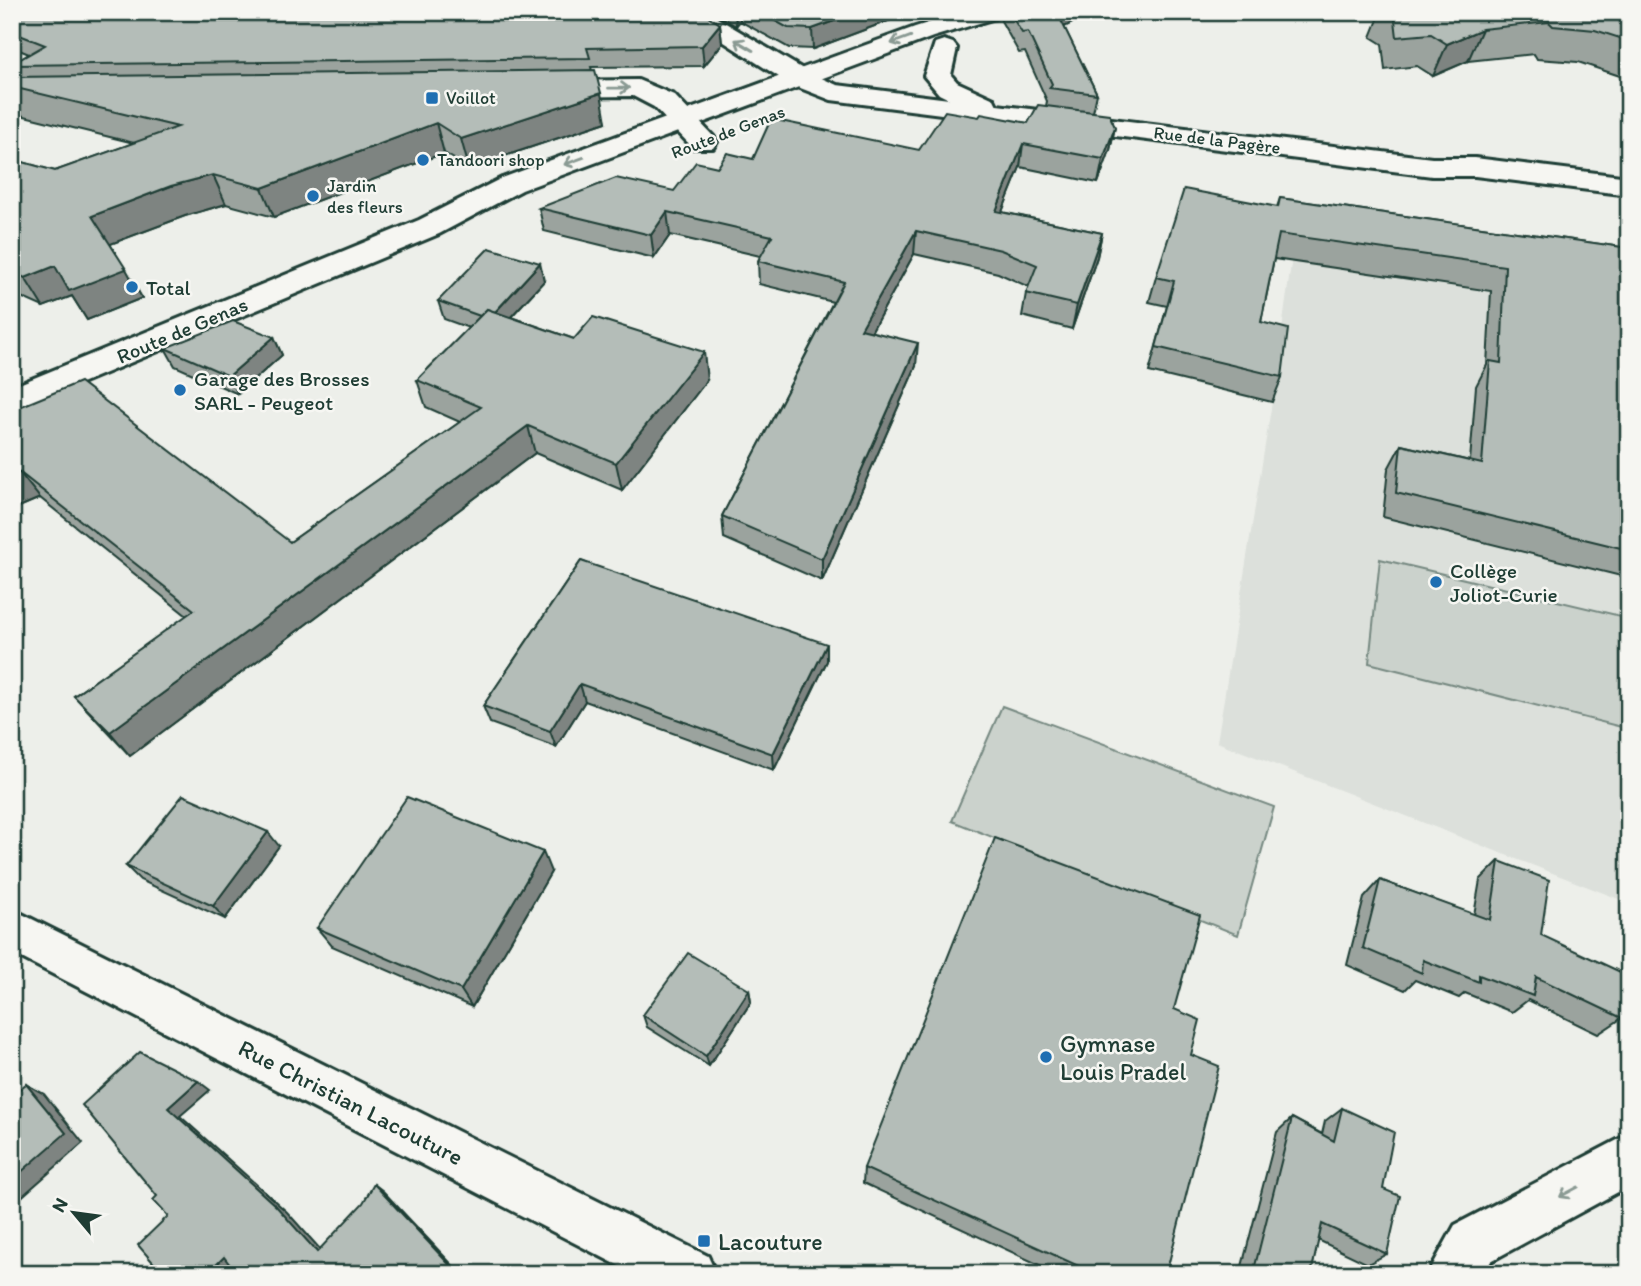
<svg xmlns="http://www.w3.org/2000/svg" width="1641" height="1286" viewBox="0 0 1641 1286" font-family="Itim,sans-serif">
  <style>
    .built { fill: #dce0db }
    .green { fill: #cbd2cc; stroke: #758880; stroke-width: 2 }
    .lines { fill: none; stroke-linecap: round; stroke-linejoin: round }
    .minor-casing { stroke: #1f3d34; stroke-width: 6 }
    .tertiary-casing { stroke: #1f3d34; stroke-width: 6 }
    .secondary-casing { stroke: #1f3d34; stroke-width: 6 }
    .minor { fill: #f6f6f2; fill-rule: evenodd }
    .tertiary { fill: #f6f6f2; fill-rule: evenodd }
    .secondary { fill: #f6f6f2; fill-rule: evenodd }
    .wall { fill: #9ba39e; stroke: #1f3d34; stroke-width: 2 }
    .shaded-wall { fill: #7e8481; stroke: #1f3d34; stroke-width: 2 }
    .building { fill: #b4bdb8; stroke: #1f3d34; stroke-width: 2 }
    .oneway { stroke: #8a9a93 }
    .poi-dot { fill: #1f6fb2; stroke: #f6f6f2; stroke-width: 2.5 }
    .labels { text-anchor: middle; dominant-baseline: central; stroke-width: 5; stroke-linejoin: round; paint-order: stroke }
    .far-poi-label { font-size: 18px; fill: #1f3d34; stroke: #f6f6f2; text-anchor: start }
    .far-street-label { font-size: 18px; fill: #1f3d34; stroke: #f6f6f2 }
    .poi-label { font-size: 21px; fill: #1f3d34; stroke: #f6f6f2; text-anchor: start }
    .street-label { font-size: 21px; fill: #1f3d34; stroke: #f6f6f2 }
    .near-poi-label { font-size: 24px; fill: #1f3d34; stroke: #f6f6f2; text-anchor: start }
    .near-street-label { font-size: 24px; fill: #1f3d34; stroke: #f6f6f2 }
  </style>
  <rect width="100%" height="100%" fill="#edefea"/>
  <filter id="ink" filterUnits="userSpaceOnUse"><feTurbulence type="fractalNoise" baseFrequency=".0143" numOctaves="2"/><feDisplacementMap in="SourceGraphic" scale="14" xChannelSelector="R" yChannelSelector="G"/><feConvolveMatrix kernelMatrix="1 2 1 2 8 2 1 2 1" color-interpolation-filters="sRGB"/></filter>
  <g filter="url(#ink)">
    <!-- built -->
    <polygon class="built" points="1296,228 1629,276 1629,903 1217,742 1272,402"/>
    <!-- green -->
    <g class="green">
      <polygon points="1380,559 1629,618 1629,729 1369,663"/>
      <polygon points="1002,706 1274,807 1238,935 952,821"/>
    </g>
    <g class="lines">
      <!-- minor casing -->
      <g class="minor-casing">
        <g id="minor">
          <polygon points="677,12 707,12 808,72 812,78 808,84 790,84"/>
          <polygon points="638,80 674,95 713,136 717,142 713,148 693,148 654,107 633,96 546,97 537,95 533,89 537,83 546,81"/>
          <polygon points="12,909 708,1256 716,1274 635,1274 12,953"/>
          <polygon points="1629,1134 1629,1186 1491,1261 1484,1274 1428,1274 1455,1225"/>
        </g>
      </g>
      <!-- tertiary casing -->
      <g class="tertiary-casing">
        <polygon id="tertiary" points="944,40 953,43 957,48 951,75 957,82 994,99 997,105 1432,158 1475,158 1629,177 1629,195 1475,176 1432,176 831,100 790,84 786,78 790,72 808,72 837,85 949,99 939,94 924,76 935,43"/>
      </g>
      <!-- secondary casing -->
      <g class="secondary-casing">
        <polygon id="secondary" points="963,12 1002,12 999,17 933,37 522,190 439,234 12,412 12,387 419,220 502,178 915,27"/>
      </g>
      <!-- minor -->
      <use href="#minor" class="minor"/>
      <!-- tertiary -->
      <use href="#tertiary" class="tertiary"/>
      <!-- secondary -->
      <use href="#secondary" class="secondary"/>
    </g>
    <!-- wall -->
    <g class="wall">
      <polygon points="12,12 374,12 720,24 722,44 704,66 591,67 606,122 469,168 444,153 274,217 226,204 185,216 110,244 142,298 87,320 72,296 43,307 12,293 12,159 55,171 134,143 12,113 12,77 17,77 12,69 12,64 29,54 12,47"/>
      <polygon points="713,12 912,12 813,49 789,48 740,21 736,26"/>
      <polygon points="1001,12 1074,12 1072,23 1064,27 1097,94 1093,112 1115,127 1110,150 1098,183 1020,167 1002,212 1102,233 1097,257 1072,329 1022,316 1026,293 1029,287 998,273 914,254 871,332 916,366 822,581 724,538 722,516 833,302 759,284 758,261 760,256 670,235 654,258 544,231 539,208 674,191 718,167 753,159 919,150 979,117 1028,123 1046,106 1047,101 1025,52 1019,53 1000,19"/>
      <polygon points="1381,12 1629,12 1629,79 1578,62 1537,59 1534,54 1468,61 1433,76 1417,66 1385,70 1382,44 1371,37"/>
      <polygon points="1280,198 1629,248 1629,578 1383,517 1388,469 1401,445 1470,461 1476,386 1487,365 1491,291 1274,259 1261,322 1282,377 1272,402 1149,372 1167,306 1149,302 1156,277 1277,207"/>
      <polygon points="544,281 511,317 574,339 707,380 622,490 535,453 130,756 74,696 187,616 40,498 12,510 12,410 290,542 460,422 426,407 417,380 469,328 444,319 438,301"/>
      <polygon points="274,337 282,355 238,394 175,366 165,348"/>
      <polygon points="581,561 827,661 774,770 585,701 556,747 490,723 483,706"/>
      <polygon points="279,846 225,919 140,880 126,866"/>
      <polygon points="1499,861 1541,935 1622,1018 1598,1034 1528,1000 1512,1012 1465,993 1459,998 1415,980 1405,990 1347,965 1364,898 1380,880 1474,915 1480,880"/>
      <polygon points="551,872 472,1007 332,946 317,928"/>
      <polygon points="749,990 751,1002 709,1066 647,1027 643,1015"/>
      <polygon points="1174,1009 1191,1055 1166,1274 1059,1274 863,1183 864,1168"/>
      <polygon points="1342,1108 1383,1189 1387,1254 1368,1264 1318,1240 1311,1274 1240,1274 1277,1132 1292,1118 1322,1134 1325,1121"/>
    </g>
    <!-- shaded-wall -->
    <g class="shaded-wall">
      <polygon points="735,12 740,12 740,21 736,26"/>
      <polygon points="859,12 912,12 813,49 812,29"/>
      <polygon points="1057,12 1074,12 1072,23 1054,32"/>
      <polygon points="720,24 722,44 704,66 702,46"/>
      <polygon points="1482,29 1468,61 1433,76 1447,44"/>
      <polygon points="601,93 606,122 469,168 461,139"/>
      <polygon points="436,123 444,153 274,217 262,188"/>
      <polygon points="1115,127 1110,150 1098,183 1103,159"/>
      <polygon points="1023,144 1020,167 993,234 996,211"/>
      <polygon points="213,175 226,204 185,216 108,245 92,216 171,186"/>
      <polygon points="667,212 670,235 654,258 651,235"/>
      <polygon points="916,231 914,254 860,352 861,329"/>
      <polygon points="1102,233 1097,257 1072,329 1077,305"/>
      <polygon points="540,263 544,281 493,336 489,319"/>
      <polygon points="55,266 126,269 142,298 87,320 72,296 43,307 25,278"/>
      <polygon points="274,337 282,355 238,394 229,376"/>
      <polygon points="918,343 916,366 822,581 822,559"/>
      <polygon points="704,352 707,380 622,490 616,463"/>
      <polygon points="528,426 535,453 130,756 110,732"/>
      <polygon points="19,472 40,498 12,510 12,475"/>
      <polygon points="827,644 827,661 774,770 773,754"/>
      <polygon points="580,684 585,701 556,747 550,731"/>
      <polygon points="268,832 279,846 225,919 213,906"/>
      <polygon points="543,852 551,872 472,1007 461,990"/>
      <polygon points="749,990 751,1002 709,1066 706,1056"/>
      <polygon points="198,1081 210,1090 180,1116 287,1212 328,1258 317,1252 168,1108"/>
      <polygon points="26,1084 44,1094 83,1143 18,1200 12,1198 12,1180"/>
      <polygon points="374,1184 383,1191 461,1274 458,1274"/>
      <polygon points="224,1257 236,1263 225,1274 207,1274"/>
    </g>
    <!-- building -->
    <g class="building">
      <polygon points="12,12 702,12 720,24 702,46 587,48 590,58 12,65 12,64 45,45 12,32"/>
      <polygon points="759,12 859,12 812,29 788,28"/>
      <polygon points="1009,12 1057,12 1097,94 1049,88 1052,84 1028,32 1022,33"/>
      <polygon points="1394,12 1629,12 1629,41 1595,30 1553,26 1549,22 1482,29 1447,44 1431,34 1397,37"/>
      <polygon points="595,70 601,93 461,139 436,123 262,188 213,175 171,186 92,216 126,269 69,291 55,266 25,278 12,272 12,159 55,171 178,127 12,87 12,77"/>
      <polygon points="1038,105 1109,114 1115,127 1103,159 1023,144 996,211 1102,233 1077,305 1026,293 1037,265 1001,250 916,231 861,329 918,343 822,559 722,516 844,282 758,261 772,236 667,212 651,235 539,208 616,178 674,191 696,162 718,167 727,153 753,159 771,119 919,150 945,111 979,117 981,114 1028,123"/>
      <polygon points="1184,189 1278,207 1280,198 1629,248 1629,550 1396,493 1401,445 1482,464 1490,361 1501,363 1505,266 1279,234 1261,322 1288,329 1282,377 1156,347 1174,281 1156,277"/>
      <polygon points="489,248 540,263 495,312 487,309 480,316 438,301"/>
      <polygon points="487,309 574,339 593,317 704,352 616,463 528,426 110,732 74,696 194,610 19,472 12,475 12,410 80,382 290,542 481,407 417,380"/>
      <polygon points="233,321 274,337 229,376 165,348"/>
      <polygon points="581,561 827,644 773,754 580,684 550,731 483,706"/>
      <polygon points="183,795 268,832 213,906 126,866"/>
      <polygon points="407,797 543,852 461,990 317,928"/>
      <polygon points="995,838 1200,915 1174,1009 1200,1020 1191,1055 1219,1066 1166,1274 1096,1274 864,1168"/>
      <polygon points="1499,861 1549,880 1541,935 1629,976 1629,993 1622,1018 1536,977 1533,996 1479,975 1479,982 1423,960 1422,973 1363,948 1380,880 1490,920"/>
      <polygon points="688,953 749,990 706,1056 643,1015"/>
      <polygon points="140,1052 198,1081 168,1108 276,1206 317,1252 363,1203 374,1184 458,1274 237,1274 224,1257 207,1274 163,1274 138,1245 168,1216 153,1200 157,1196 82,1105"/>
      <polygon points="26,1084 66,1133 12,1180 12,1095"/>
      <polygon points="1342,1108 1394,1132 1383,1189 1400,1196 1387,1254 1322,1224 1311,1274 1253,1274 1292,1118 1334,1141"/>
    </g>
    <!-- one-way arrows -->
    <defs><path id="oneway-shaft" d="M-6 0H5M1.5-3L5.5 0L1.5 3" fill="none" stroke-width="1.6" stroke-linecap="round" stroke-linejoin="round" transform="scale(1.75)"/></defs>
    <g class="oneway">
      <use href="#oneway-shaft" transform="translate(901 40) rotate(160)"/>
      <use href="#oneway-shaft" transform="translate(744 45) rotate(-149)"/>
      <use href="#oneway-shaft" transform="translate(619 88) rotate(-1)"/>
      <use href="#oneway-shaft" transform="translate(574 161) rotate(160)"/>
      <use href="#oneway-shaft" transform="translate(1569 1192) rotate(152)"/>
    </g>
  </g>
  <!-- markers -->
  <g class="poi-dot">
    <rect x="425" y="91" width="14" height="14" rx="3.5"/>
    <circle cx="423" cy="160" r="7"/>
    <circle cx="313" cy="196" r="7"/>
    <circle cx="132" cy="287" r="7"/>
    <circle cx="180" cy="390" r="7"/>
    <circle cx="1436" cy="582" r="7"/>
    <circle cx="1046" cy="1057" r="7"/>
    <rect x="697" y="1234" width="14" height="14" rx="3.5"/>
  </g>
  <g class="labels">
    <!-- far-poi labels -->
    <g class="far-poi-label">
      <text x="446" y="98">Voillot</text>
      <text x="437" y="160">Tandoori shop</text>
      <text x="327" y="186">Jardin<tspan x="327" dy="21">des fleurs</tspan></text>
    </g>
    <!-- far-street labels -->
    <g class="far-street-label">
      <text transform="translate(728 132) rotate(-21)">Route de Genas</text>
      <text transform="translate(1217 140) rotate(7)">Rue de la Pagère</text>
    </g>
    <!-- poi labels -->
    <g class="poi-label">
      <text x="146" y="287">Total</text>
      <text x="194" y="378">Garage des Brosses<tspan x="194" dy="24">SARL - Peugeot</tspan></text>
      <text x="1450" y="570">Collège<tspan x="1450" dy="24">Joliot-Curie</tspan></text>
    </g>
    <!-- street labels -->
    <g class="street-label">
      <text transform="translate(182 330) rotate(-23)">Route de Genas</text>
    </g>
    <!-- near-poi labels -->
    <g class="near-poi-label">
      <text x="1060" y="1043">Gymnase<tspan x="1060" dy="28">Louis Pradel</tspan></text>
      <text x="718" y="1241">Lacouture</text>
    </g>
    <!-- near-street labels -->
    <g class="near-street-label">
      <text transform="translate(351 1102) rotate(27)">Rue Christian Lacouture</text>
    </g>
  </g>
  <!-- margin -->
  <rect width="1641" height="1286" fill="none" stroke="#f6f6f2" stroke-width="42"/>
  <rect x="21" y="21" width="1599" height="1244" fill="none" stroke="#1f3d34" stroke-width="2.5" filter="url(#ink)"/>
  <!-- north arrow -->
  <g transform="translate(74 1213) rotate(299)" stroke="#f6f6f2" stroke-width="5" paint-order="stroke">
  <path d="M0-5L12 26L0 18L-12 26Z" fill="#1f3d34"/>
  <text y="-10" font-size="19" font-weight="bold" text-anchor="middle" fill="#1f3d34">N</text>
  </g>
</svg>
